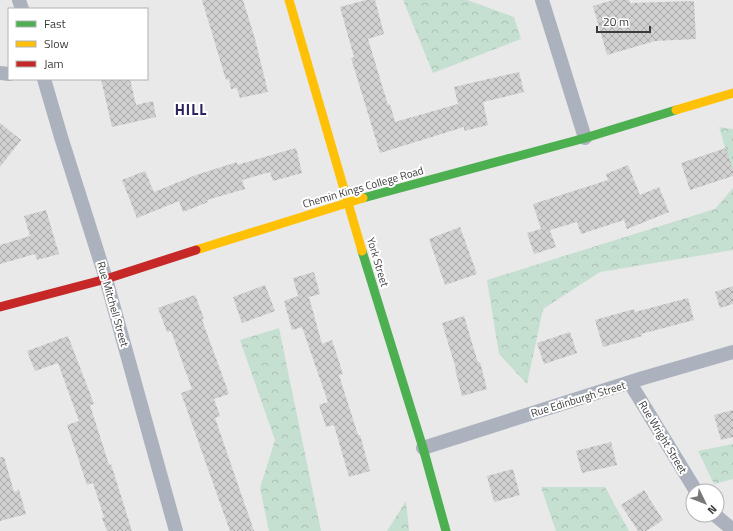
<svg xmlns="http://www.w3.org/2000/svg" width="733" height="531" viewBox="0 0 733 531" font-family="'Titillium Web',sans-serif">
  <style>
    .forest { fill: url(#forest-crowns) }
    .building { fill: url(#building-cross-hatch) }
    .lines { fill: none; stroke-linecap: round; stroke-linejoin: round }
    .street { stroke: #abb2be; stroke-width: 14 }
    .fast { stroke: #4caf50; stroke-width: 9 }
    .slow { stroke: #ffc107; stroke-width: 9 }
    .jam { stroke: #c62828; stroke-width: 9 }
    .labels { text-anchor: middle; dominant-baseline: central; stroke-width: 4; stroke-linejoin: round; paint-order: stroke }
    .street-label { font-size: 11px; fill: #3b3b3b; stroke: #fff }
    .district-label { font-size: 15px; font-weight: bold; letter-spacing: 1px; fill: #2a235e; stroke: #fff }
  </style>
  <defs>
    <pattern id="forest-crowns" width="20" height="18" patternUnits="userSpaceOnUse"><rect width="20" height="18" fill="#c5dfd0"/><path d="M2 6a3 3 0 1 1 6 0M12 15a3 3 0 1 1 6 0" fill="none" stroke="#aac0b4"/></pattern>
    <pattern id="building-cross-hatch" width="8" height="8" patternUnits="userSpaceOnUse"><rect width="8" height="8" fill="#d0d0d1"/><path d="M0 0l8 8M0 8l8-8" fill="none" stroke="#aaaaab"/></pattern>
  </defs>
  <rect width="100%" height="100%" fill="#e9e9e9"/>
  <!-- forest -->
  <g class="forest">
    <polygon points="403,0 467,0 514,17 521,39 433,73"/>
    <polygon points="719,127 733,129 733,174"/>
    <polygon points="733,188 733,250 600,272 543,309 527,384 499,354 487,280 715,209"/>
    <polygon points="279,328 321,531 269,531 260,488 275,440 240,340"/>
    <polygon points="733,444 733,479 714,484 698,451"/>
    <polygon points="541,487 605,487 629,531 556,531"/>
    <polygon points="406,501 409,531 387,531"/>
  </g>
  <!-- building -->
  <g class="building">
    <polygon points="202,0 243,0 255,39 268,92 240,98 237,88 231,89 229,79 226,80"/>
    <polygon points="366,0 375,0 384,34 368,39 388,105 390,104 395,122 458,104 454,87 519,72 524,92 483,102 488,125 464,131 464,127 380,153 351,58 354,57 340,7"/>
    <polygon points="613,0 629,0 630,3 694,1 696,39 655,41 607,55 593,6"/>
    <polygon points="101,79 130,79 136,105 153,101 156,117 112,127"/>
    <polygon points="0,123 21,140 0,167"/>
    <polygon points="296,148 302,173 273,181 270,172 242,180 245,189 207,200 208,202 183,212 179,201 137,218 122,180 145,171 154,192 196,175 237,162 237,165"/>
    <polygon points="726,148 733,170 733,176 690,190 681,163"/>
    <polygon points="628,165 640,195 659,187 669,212 627,229 624,220 581,234 577,222 550,230 556,247 534,254 527,233 541,229 533,204 608,180 606,174"/>
    <polygon points="46,210 59,254 37,260 35,254 0,264 0,245 30,236 24,216"/>
    <polygon points="460,227 477,274 445,285 429,239"/>
    <polygon points="314,272 320,294 309,297 322,344 332,340 343,374 339,375 358,435 360,435 370,471 349,477 334,425 326,427 319,405 328,402 302,327 292,330 284,301 298,296 293,278"/>
    <polygon points="265,285 275,311 242,323 233,297"/>
    <polygon points="733,286 733,304 720,308 715,292"/>
    <polygon points="195,295 204,319 202,320 229,394 214,399 220,416 215,418 254,531 230,531 181,393 192,389 171,331 167,332 158,308"/>
    <polygon points="688,298 694,320 641,334 642,336 603,347 595,320 634,309 635,312"/>
    <polygon points="464,316 478,363 480,362 487,389 462,396 455,369 456,369 442,323"/>
    <polygon points="570,332 577,353 544,364 537,343"/>
    <polygon points="68,336 94,404 90,405 109,465 111,464 132,531 107,531 102,518 104,517 93,483 87,485 67,425 79,421 58,363 35,371 27,351"/>
    <polygon points="733,410 733,437 721,440 714,415"/>
    <polygon points="611,442 617,465 582,473 576,451"/>
    <polygon points="0,457 4,457 14,492 19,490 26,514 0,521"/>
    <polygon points="513,469 520,495 494,502 487,476"/>
    <polygon points="644,490 663,520 646,531 638,531 621,505"/>
  </g>
  <g class="lines">
    <!-- street -->
    <g class="street">
      <polyline points="19,0 22,9"/>
      <polyline points="542,0 585,138"/>
      <polyline points="0,73 9,74"/>
      <polyline points="44,79 61,137 106,279 176,531"/>
      <polyline points="630,383 696,491"/>
      <polyline points="423,448 643,378 733,352"/>
      <polyline points="715,515 733,530"/>
    </g>
    <!-- fast -->
    <g class="fast">
      <polyline points="363,198 585,138 676,110"/>
      <polyline points="362,251 423,448 446,531"/>
    </g>
    <!-- slow -->
    <g class="slow">
      <polyline points="289,0 362,251"/>
      <polyline points="676,110 733,93"/>
      <polyline points="196,250 363,198"/>
    </g>
    <!-- jam -->
    <polyline class="jam" points="0,307 106,279 196,250"/>
  </g>
  <g class="labels">
    <!-- street labels -->
    <g class="street-label">
      <text transform="translate(363 187) rotate(-16)">Chemin Kings College Road</text>
      <text transform="translate(378 262) rotate(73)">York Street</text>
      <text transform="translate(113 304) rotate(74)">Rue Mitchell Street</text>
      <text transform="translate(578 399) rotate(-17)">Rue Edinburgh Street</text>
      <text transform="translate(663 437) rotate(59)">Rue Wright Street</text>
    </g>
    <!-- district labels -->
    <g class="district-label">
      <text x="191" y="109">HILL</text>
    </g>
  </g>
  <!-- legend -->
  <rect x="8" y="8" width="140" height="72" fill="#ffffff" stroke="#b1b1b1"/>
  <rect x="16" y="21" width="20" height="6" fill="#4caf50" stroke="#b1b1b1"/>
  <text x="44" y="28" font-size="12" fill="#3b3b3b">Fast</text>
  <rect x="16" y="41" width="20" height="6" fill="#ffc107" stroke="#b1b1b1"/>
  <text x="44" y="48" font-size="12" fill="#3b3b3b">Slow</text>
  <rect x="16" y="61" width="20" height="6" fill="#c62828" stroke="#b1b1b1"/>
  <text x="44" y="68" font-size="12" fill="#3b3b3b">Jam</text>
  <!-- north arrow -->
  <g transform="translate(705 503) rotate(133)"><circle r="19" fill="#ffffff" stroke="#b1b1b1"/>
  <path d="M0-3L7 15L0 10L-7 15Z" fill="#787878"/>
  <text y="-6" font-size="11" font-weight="bold" text-anchor="middle" fill="#3b3b3b">N</text>
  </g>
  <!-- scale -->
  <path d="M597 26v6h53v-6" fill="none" stroke="#3b3b3b" stroke-width="2"/>
  <text x="603" y="26" font-size="12" fill="#3b3b3b" stroke="#ffffff" stroke-width="3" paint-order="stroke">20 m</text>
</svg>
